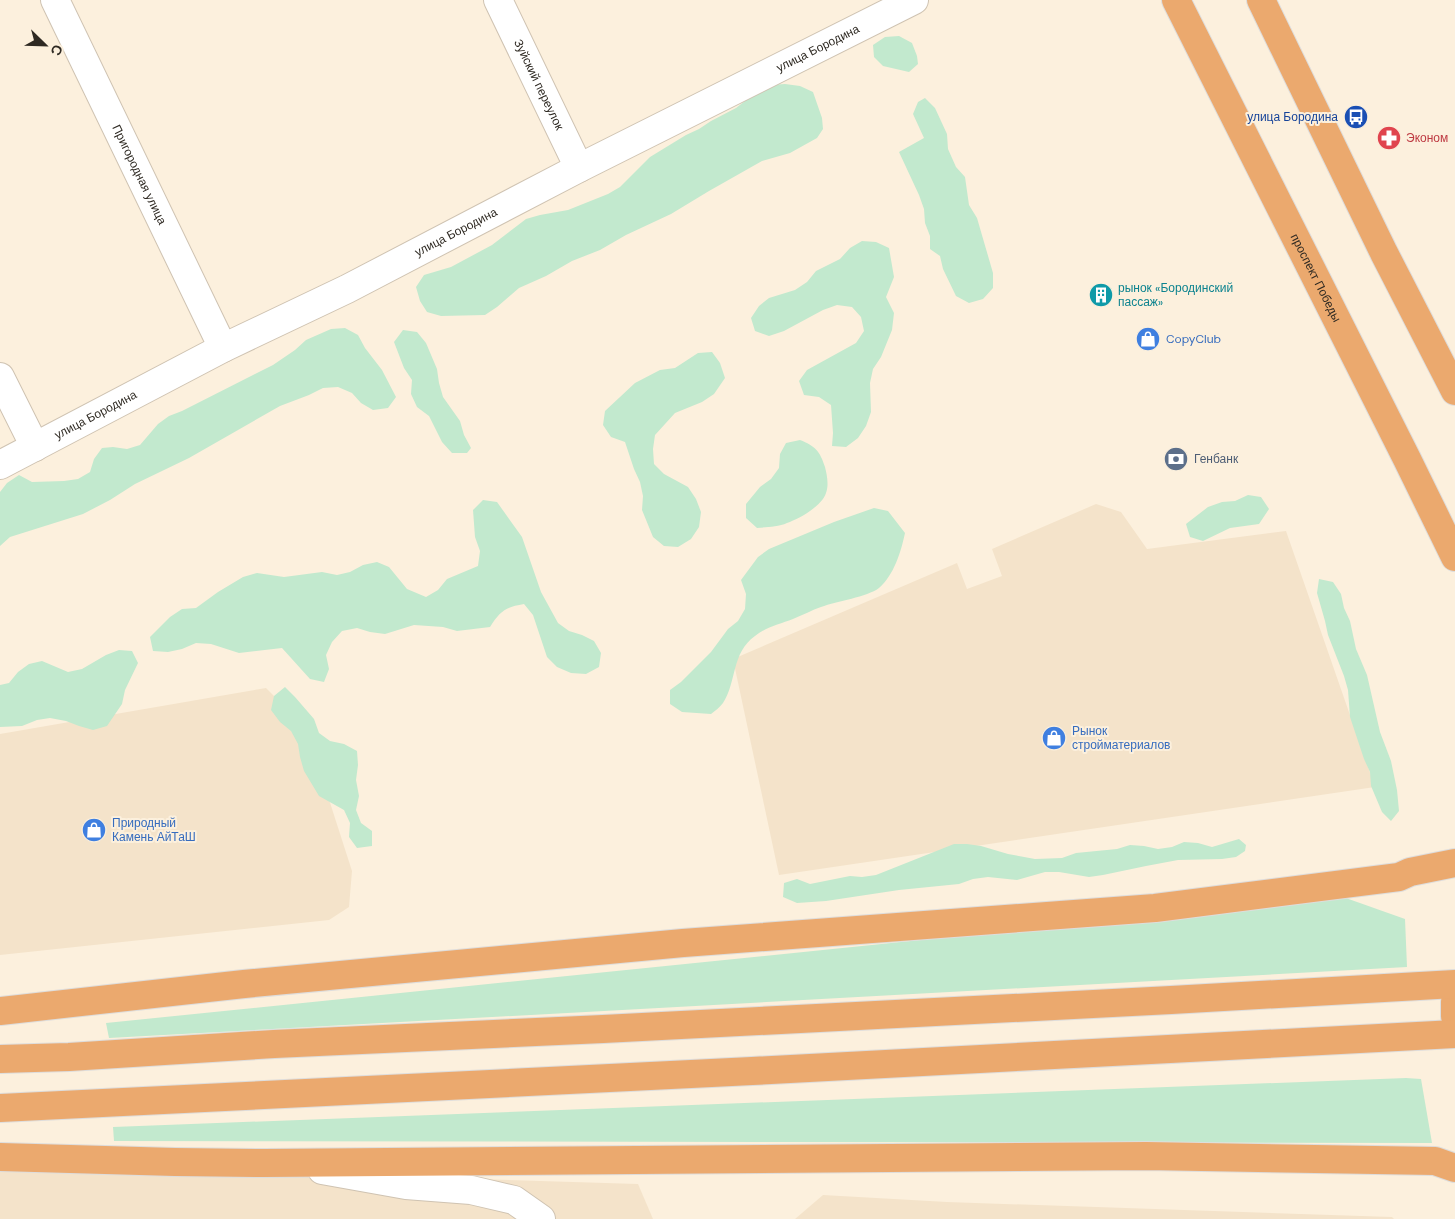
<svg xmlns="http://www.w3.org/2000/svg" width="1455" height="1219" viewBox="0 0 1455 1219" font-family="'DM Sans',sans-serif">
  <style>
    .built { fill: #f4e3ca }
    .green { fill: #c2e9ce }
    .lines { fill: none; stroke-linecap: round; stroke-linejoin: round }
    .minor-casing { stroke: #cfc3b2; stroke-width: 30 }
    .primary-casing { stroke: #dedddc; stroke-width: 30 }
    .minor { stroke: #fff; stroke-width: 28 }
    .primary { stroke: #eba96e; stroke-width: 28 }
    .labels { text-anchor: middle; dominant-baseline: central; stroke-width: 4; stroke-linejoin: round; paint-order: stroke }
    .street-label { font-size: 12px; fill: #2e2922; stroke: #fcf0dd }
    .transit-label { font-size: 12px; fill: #164399; stroke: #fcf0dd; text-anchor: end }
    .health-label { font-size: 12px; fill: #be3a42; stroke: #fcf0dd; text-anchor: start }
    .culture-label { font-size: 12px; fill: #0d838f; stroke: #fcf0dd; text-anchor: start }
    .shop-label { font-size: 12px; fill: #366cbe; stroke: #fcf0dd; text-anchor: start }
    .service-label { font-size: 12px; fill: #4e5e75; stroke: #fcf0dd; text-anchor: start }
  </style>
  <rect width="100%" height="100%" fill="#fcf0dd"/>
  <!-- built -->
  <g class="built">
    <polygon points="1096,504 1121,512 1147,549 1286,531 1375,787 779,875 733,659 957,563 967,589 1002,576 992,549"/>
    <polygon points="266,688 306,728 352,871 349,907 329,920 0,955 0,734"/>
    <polygon points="0,1164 638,1184 653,1219 0,1219"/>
    <polygon points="823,1195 947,1202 1392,1217 1394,1219 795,1219"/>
  </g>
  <!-- green -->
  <g class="green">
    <polygon points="899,36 912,43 917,56 918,64 909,72 883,66 874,57 873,45 885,37"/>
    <polygon points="785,84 800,86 813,92 822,118 823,129 817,138 790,153 762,161 709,191 671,214 626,235 600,250 572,261 546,276 519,288 497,307 485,315 441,316 427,312 420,301 416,287 424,275 451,267 492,245 526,219 540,215 568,210 608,194 620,187 650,157 686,135 699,129 711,121 736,108 758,91 770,85"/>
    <polygon points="925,98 935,108 947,134 948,149 956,167 965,177 969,205 977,218 993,273 993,288 983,299 969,303 956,296 943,269 940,256 930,249 930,236 925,223 924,209 919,195 899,152 924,138 913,114 918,102"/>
    <polygon points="862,241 876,242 889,248 894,277 886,297 894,313 892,330 881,357 873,369 870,383 871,412 866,426 858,438 846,447 832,446 833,433 831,405 819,397 804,395 799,381 807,370 856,343 864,331 861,317 852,307 837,305 823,310 784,331 769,336 755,331 751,318 759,306 769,298 795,290 807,282 816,271 840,259 850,248"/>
    <polygon points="345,328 358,335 365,348 382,370 396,397 388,408 373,410 361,403 352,393 338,387 323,388 309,395 280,406 189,458 135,484 110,500 83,514 10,537 0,546 0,492 7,483 19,475 32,482 64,481 78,479 90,472 94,459 102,448 113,447 127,449 140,445 158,424 169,416 182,411 273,365 295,350 306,340 331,329"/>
    <polygon points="403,330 417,332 426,343 437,369 439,383 443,397 460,421 464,435 471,448 467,453 452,453 442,442 429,416 417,407 411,394 412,380 404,368 394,342"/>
    <polygon points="712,352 720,363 725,378 714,394 702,402 675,413 655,435 653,449 654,464 664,474 688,487 696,499 701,512 699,527 691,539 678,547 664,546 653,537 642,510 643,496 640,482 634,469 625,442 611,437 603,425 605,411 635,383 660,370 675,368 698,353"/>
    <path d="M800,440c15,6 20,11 25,27 2,8 4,18 1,26 -4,13 -27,26 -39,30 -9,4 -20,4 -30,5l-11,-10v-14l14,-17 11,-8 8,-11 1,-14 6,-11z"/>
    <polygon points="1248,495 1261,497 1269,509 1259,524 1230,528 1203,541 1190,537 1186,524 1208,507 1222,502 1235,501"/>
    <path d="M483,500l14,2 25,35 19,55 17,31 11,8 13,4 12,6 7,12 -2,14 -13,7 -15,-1 -14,-6 -10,-10 -14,-42 -9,-11c-18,3 -24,7 -34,23l-33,4 -14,-4 -29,-2 -29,9 -15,-2 -13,-4 -15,3 -10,11 -6,13 3,14 -5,13 -14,-3 -28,-31 -43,5 -28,-9 -15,-1 -14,6 -14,3 -15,-1 -3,-14 20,-20 12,-8 14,-1 22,-16 25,-15 14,-4 27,4 38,-5 15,3 13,-3 13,-7 14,-3 12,5 18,22 19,8 12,-7 9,-11 31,-13 2,-15 -5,-14 -2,-27z"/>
    <path d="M874,508l14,3 17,22c-4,19 -11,42 -26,55 -12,9 -42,13 -58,19 -9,3 -18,8 -28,12 -13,5 -27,8 -38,17 -24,17 -18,46 -32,67 -3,4 -8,8 -12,11l-29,-2 -12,-8v-14l11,-8 30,-30 17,-23 10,-8 7,-12 1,-15 -5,-14 17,-23 11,-8 65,-27z"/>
    <polygon points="1319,579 1333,582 1341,594 1344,608 1350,621 1356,649 1367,675 1380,732 1391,761 1397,790 1399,811 1391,821 1382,812 1371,786 1370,772 1364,759 1350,717 1348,690 1344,676 1328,635 1325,621 1317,593"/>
    <polygon points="119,650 132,651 138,663 125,690 122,704 107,726 93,730 79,726 66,721 50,718 37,720 22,726 0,727 0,685 9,683 18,672 29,664 42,661 68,672 82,669 106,655"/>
    <polygon points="285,687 295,697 314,719 319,733 330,741 344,744 357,751 358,765 356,780 359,796 356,810 361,823 372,831 372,846 357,848 349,837 350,823 344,810 319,796 304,771 300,757 298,744 291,731 280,722 271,710 274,696"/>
    <polygon points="1239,839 1246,845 1245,851 1236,857 1222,859 1178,860 1146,866 1103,875 1089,877 1059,872 1045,872 1017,880 988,877 973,879 959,884 899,890 826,901 797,903 783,897 784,883 797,879 810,884 850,876 862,877 876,875 954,844 967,844 981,846 1008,854 1035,859 1062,858 1076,853 1117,849 1130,845 1144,846 1158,849 1172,847 1184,842 1198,843 1212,847"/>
    <polygon points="1343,897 1405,919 1407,967 109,1038 106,1023"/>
    <polygon points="1406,1078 1421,1079 1432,1143 114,1141 113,1127"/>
  </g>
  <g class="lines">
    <!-- minor casing -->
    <g class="minor-casing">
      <g id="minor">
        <path id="s1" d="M55,0l168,348"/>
        <path id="s2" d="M498,0l81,168"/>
        <polyline points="0,377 35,447"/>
        <path id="s3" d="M0,465l223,-117 124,-59 232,-121 335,-168"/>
        <polyline points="322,1170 406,1185 471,1190 514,1200 541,1219"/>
      </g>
    </g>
    <!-- primary casing -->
    <g class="primary-casing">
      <g id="primary">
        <path id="s4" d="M1176,0l231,459 48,98"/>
        <polyline points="1261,0 1384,253 1455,391"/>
        <polyline points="1455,1002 1455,1016"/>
        <polyline points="0,1011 244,984 683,943 1155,908 1399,877 1410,872 1455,863"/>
        <polyline points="0,1059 69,1057 274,1044 603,1029 1171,1000 1455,984"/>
        <polyline points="0,1108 752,1071 1455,1034"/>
        <polyline points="0,1157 175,1162 264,1163 1146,1156 1435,1161 1455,1168"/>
      </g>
    </g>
    <!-- minor -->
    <use href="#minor" class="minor"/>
    <!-- primary -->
    <use href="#primary" class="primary"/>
  </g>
  <!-- icons -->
  <defs>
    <g id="bus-disc" transform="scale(1.25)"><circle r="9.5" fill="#1a4fb4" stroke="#fcf0dd"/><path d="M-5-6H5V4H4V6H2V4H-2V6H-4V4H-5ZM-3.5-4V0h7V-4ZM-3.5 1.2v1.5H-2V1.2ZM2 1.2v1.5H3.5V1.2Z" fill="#fff"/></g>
    <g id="pharmacy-disc" transform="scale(1.25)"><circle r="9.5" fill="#e0444e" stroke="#fcf0dd"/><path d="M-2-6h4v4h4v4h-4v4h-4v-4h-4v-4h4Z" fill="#fff"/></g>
    <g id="building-disc" transform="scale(1.25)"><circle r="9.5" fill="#0f9aa8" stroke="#fcf0dd"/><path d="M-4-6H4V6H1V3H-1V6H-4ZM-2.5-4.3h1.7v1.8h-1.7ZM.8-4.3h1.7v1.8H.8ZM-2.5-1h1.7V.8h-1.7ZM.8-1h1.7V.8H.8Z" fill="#fff"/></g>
    <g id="shop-disc" transform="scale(1.25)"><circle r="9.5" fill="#3f7fe0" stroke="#fcf0dd"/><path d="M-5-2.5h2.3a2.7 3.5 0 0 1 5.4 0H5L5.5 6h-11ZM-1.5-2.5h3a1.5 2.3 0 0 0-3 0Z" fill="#fff"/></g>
    <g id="bank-disc" transform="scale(1.25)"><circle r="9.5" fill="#5c6f8a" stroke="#fcf0dd"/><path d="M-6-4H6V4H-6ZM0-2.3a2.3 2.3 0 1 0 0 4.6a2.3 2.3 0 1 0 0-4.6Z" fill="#fff"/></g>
  </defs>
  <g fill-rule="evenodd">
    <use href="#bus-disc" x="1356" y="117"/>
    <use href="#pharmacy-disc" x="1389" y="138"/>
    <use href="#building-disc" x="1101" y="295"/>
    <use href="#shop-disc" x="1148" y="339"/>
    <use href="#bank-disc" x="1176" y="459"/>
    <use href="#shop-disc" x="1054" y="738"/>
    <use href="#shop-disc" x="94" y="830"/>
  </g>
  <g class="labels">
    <!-- street labels -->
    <g class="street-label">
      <text stroke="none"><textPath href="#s3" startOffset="918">улица Бородина</textPath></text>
      <text stroke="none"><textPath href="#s2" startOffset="94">Зуйский переулок</textPath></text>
      <text stroke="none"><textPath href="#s1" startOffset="194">Пригородная улица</textPath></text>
      <text stroke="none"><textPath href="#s3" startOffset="512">улица Бородина</textPath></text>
      <text stroke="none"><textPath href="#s4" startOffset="311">проспект Победы</textPath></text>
      <text stroke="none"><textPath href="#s3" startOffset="108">улица Бородина</textPath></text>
    </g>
    <!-- transit labels -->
    <g class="transit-label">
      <text x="1338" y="117">улица Бородина</text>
    </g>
    <!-- health labels -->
    <g class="health-label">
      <text x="1406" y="138">Эконом</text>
    </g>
    <!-- culture labels -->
    <g class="culture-label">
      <text x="1118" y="288">рынок «Бородинский<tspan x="1118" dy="14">пассаж»</tspan></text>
    </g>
    <!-- shop labels -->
    <g class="shop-label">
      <text x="1166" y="339">CopyClub</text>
      <text x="1072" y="731">Рынок<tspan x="1072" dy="14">стройматериалов</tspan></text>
      <text x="112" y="823">Природный<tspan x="112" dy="14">Камень АйТаШ</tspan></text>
    </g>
    <!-- service labels -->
    <g class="service-label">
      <text x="1194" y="459">Генбанк</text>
    </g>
  </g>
  <!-- north arrow -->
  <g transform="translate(45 45) rotate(113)" stroke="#fcf0dd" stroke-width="4" paint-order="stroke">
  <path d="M0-4L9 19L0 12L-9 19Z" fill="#2e2922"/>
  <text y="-8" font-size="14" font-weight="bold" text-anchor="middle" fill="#2e2922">С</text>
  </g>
</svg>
